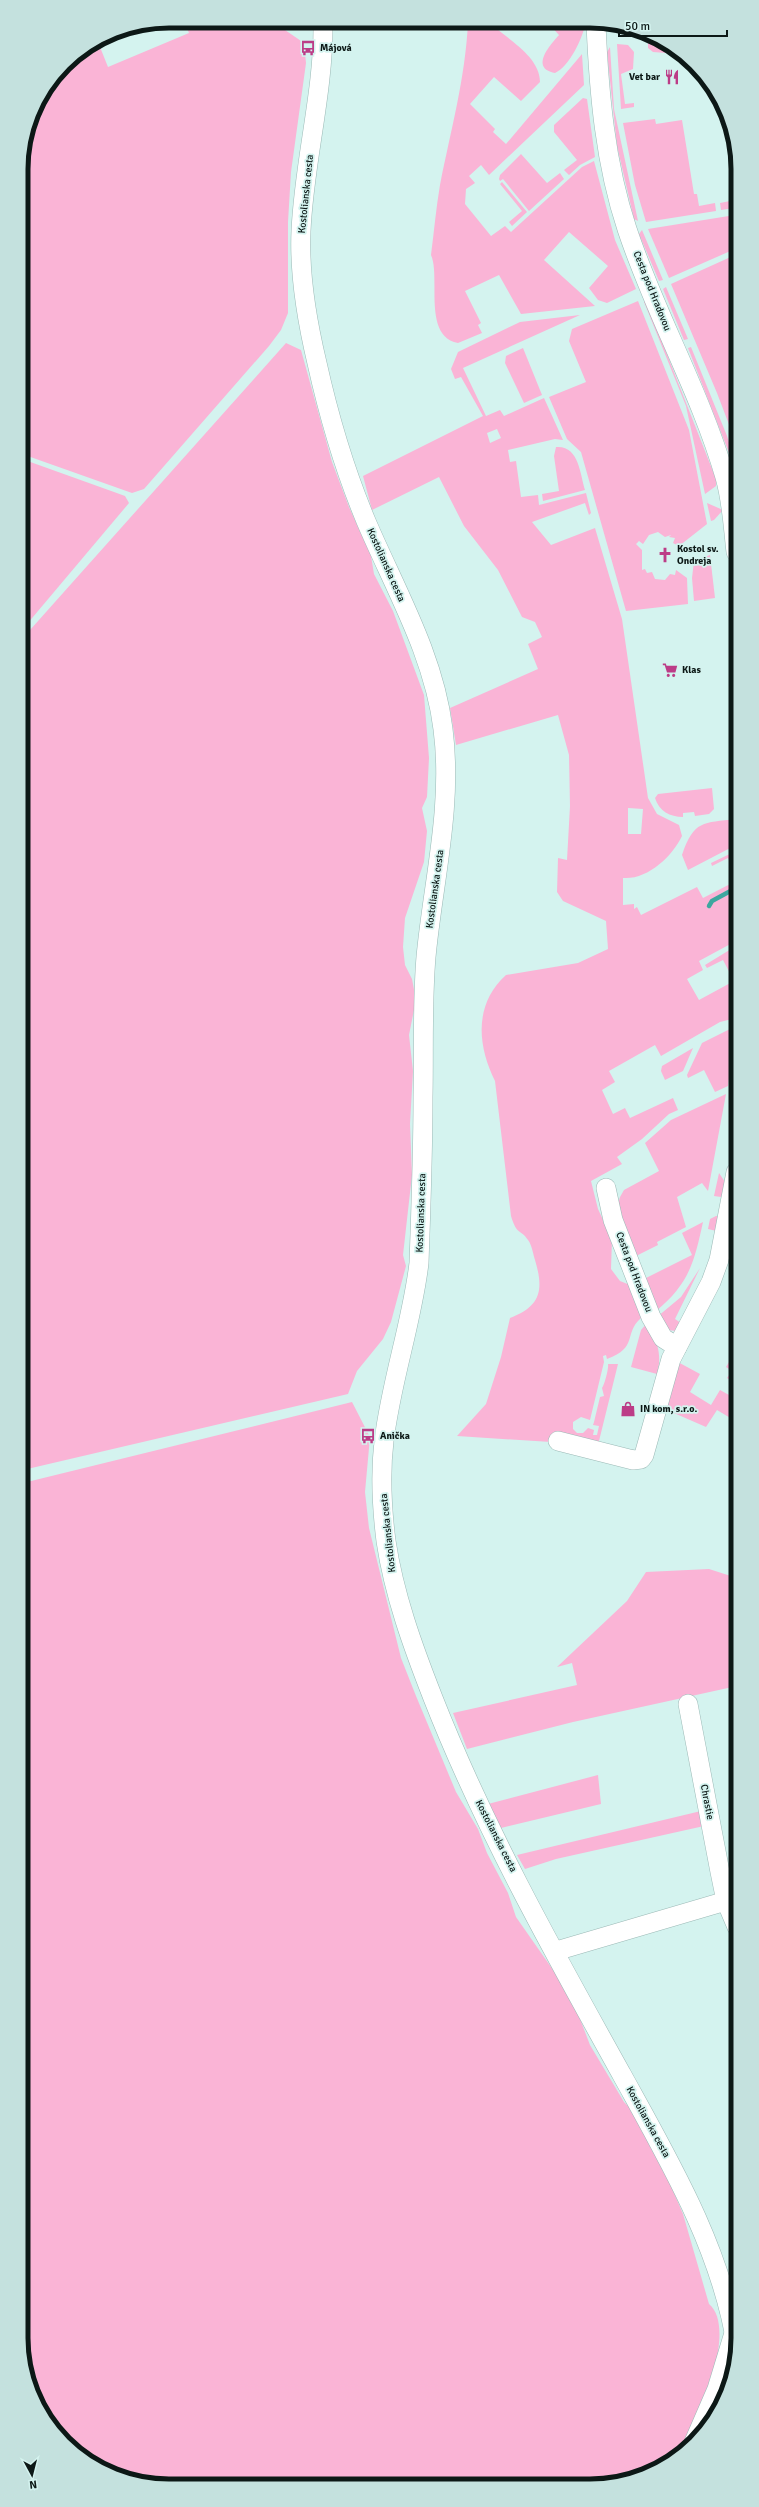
<svg xmlns="http://www.w3.org/2000/svg" width="759" height="2507" viewBox="0 0 759 2507" font-family="Signika,sans-serif">
  <style>
    .green { fill: #fab4d6; fill-rule: evenodd }
    .lines { fill: none; stroke-linecap: round; stroke-linejoin: round }
    .stream { stroke: #3da79f; stroke-width: 4.5 }
    .minor-casing { stroke: #9bb9b6; stroke-width: 20 }
    .minor { stroke: #fff; stroke-width: 19 }
    .labels { text-anchor: middle; dominant-baseline: central; stroke-width: 3.5; stroke-linejoin: round; paint-order: stroke }
    .poi-label { font-size: 10px; font-weight: bold; fill: #0c1816; stroke: #d4f3ef; text-anchor: start }
    .street-label { font-size: 10px; fill: #0c1816; stroke: #d4f3ef }
    .rim { fill: none; stroke: #0c1816; stroke-width: 5 }
  </style>
  <rect width="100%" height="100%" fill="#d4f3ef"/>
  <!-- green -->
  <g class="green">
    <polygon points="184,21 247,22 285,30 304,43 306,63 291,172 288,222 288,313 281,330 269,346 144,489 132,493 22,454 21,159 32,112 64,64 98,42 108,67 189,33"/>
    <path d="M468,23h32l-4,5c16,14 44,30 44,54l-19,19 -27,-24 -24,27 25,25 -2,3 13,12 76,-90 2,31 -95,90 -8,-10 -12,11 6,7 -9,6 -1,15 26,32 14,-10 6,6 71,-65 12,-6 21,79 21,49 -29,14 -9,-3 -9,-12 19,-22 -39,-34 -25,28 51,46 -74,8 -22,-39 -34,16 16,32 -3,2 4,8 -24,10c-36,-7 -17,-66 -27,-88 3,-23 5,-47 9,-70 11,-56 25,-105 28,-162z"/>
    <path d="M548,23l37,1c-2,14 -16,43 -30,49 -26,-5 -4,-29 4,-38z"/>
    <polygon points="616,24 637,30 616,29"/>
    <polygon points="648,41 662,40 668,44 665,44 666,53 653,52 648,48"/>
    <polygon points="617,44 628,45 634,52 633,69 621,74 625,104 634,103 634,107 621,109"/>
    <polygon points="610,47 614,109 638,221 634,219 617,146 607,52"/>
    <polygon points="583,98 587,99 595,157 580,165 569,175 564,170 577,160 554,132 554,125"/>
    <path d="M722,109h3c7,23 10,62 10,89z"/>
    <polygon points="655,119 656,124 682,120 694,194 697,194 699,206 715,203 716,211 646,222 635,185 623,123"/>
    <polygon points="521,154 547,183 560,173 564,179 529,211 503,179 500,181 499,179 500,175"/>
    <polygon points="502,182 527,212 512,226 509,222 522,211 500,184"/>
    <polygon points="735,200 734,208 721,210 720,203"/>
    <polygon points="735,215 735,249 669,278 648,229"/>
    <polygon points="642,230 663,280 659,281 639,234"/>
    <polygon points="735,255 736,443 717,393 671,284"/>
    <polygon points="666,287 688,339 684,340 663,289"/>
    <polygon points="638,301 689,430 707,524 679,546 673,543 675,538 669,537 671,535 665,537 658,532 649,535 643,544 639,541 636,544 642,550 642,570 645,569 647,573 652,572 655,579 665,580 670,574 675,575 676,570 687,578 688,604 626,611 581,452 567,439 549,397 586,382 569,341 572,329"/>
    <polygon points="646,301 716,479 716,486 705,494 686,406 644,302"/>
    <path d="M580,315l-117,53 23,48 14,-6 4,6 40,-18 19,42 -8,-1 -47,11 2,12 6,-1 5,36 17,-2 1,10 47,-12 5,20 -2,2 -4,-12 -53,19 19,23 44,-17 27,91 26,179 9,16 22,11 3,11c-10,21 -35,44 -59,42v27l11,-1v5l3,-2 4,8 56,-28 6,11 33,-17v60l-37,20 4,9 -16,9 12,21 35,-19 -11,-21 -16,8 -2,-3 31,-19v72l-16,4 -59,34 -6,-11 -46,26 6,11 -13,8 11,24 12,-6 5,10 43,-20 5,12 -9,4 -27,25 -25,18 5,7 -31,17 7,28 14,30 -1,30 9,12 10,4 11,33c-18,16 -2,29 -34,41l-1,-4 -3,1 1,6 -14,58 -9,-3 -8,5v7l4,4h6l5,-5 6,2 -1,5h4l2,-9 -6,-1 1,-3 6,-25 4,-1 -2,-8c2,-2 7,-20 6,-24h10l-20,81 -141,-9 29,-32 15,-47 9,-39c31,-12 34,-28 25,-58 -2,-6 -3,-15 -7,-20 -8,-12 -11,-4 -17,-24l-16,-135c-18,-36 -21,-77 11,-106l72,-12 30,-14 -2,-28 -43,-20 -6,-9 1,-34 9,2 3,-54 -1,-51 -11,-40 -102,30 -6,-37 88,-39 -10,-25 14,-7 -7,-15 -13,-5 -24,-47 -34,-44 -25,-49 -67,33 -9,-34 120,-60 -22,-39 -6,2 -4,-10 7,-17 62,-30zM497,429l4,9 -11,5 -3,-10zM628,808l15,1 -2,25h-13z"/>
    <polygon points="286,343 301,350 332,462 349,507 371,556 374,574 393,611 424,695 429,758 427,797 422,808 427,831 424,862 405,918 403,947 405,965 412,979 416,1000 409,1035 413,1071 410,1124 412,1175 403,1255 406,1266 391,1322 383,1339 357,1371 348,1394 23,1470 22,639"/>
    <polygon points="691,347 727,436 736,464 731,458 688,348"/>
    <polygon points="523,348 542,395 524,403 505,363 506,356"/>
    <path d="M556,447c23,-2 24,27 29,43l-42,11 -1,-7 17,-3 -5,-35z"/>
    <polygon points="22,459 114,492 125,496 129,503 22,630"/>
    <polygon points="707,503 723,510 714,520 711,521"/>
    <polygon points="710,555 715,598 694,601 692,578 694,561"/>
    <path d="M712,788l2,21 -5,5 -14,2 -1,-4 -11,1v4c-13,0 -24,-6 -28,-19l3,-4z"/>
    <path d="M736,819v26l-48,25 -6,-15c12,-35 21,-32 54,-36z"/>
    <polygon points="736,851 736,873 728,858 712,866 711,863"/>
    <polygon points="736,1026 728,1086 715,1092 704,1070 688,1078 687,1075 702,1043"/>
    <polygon points="693,1048 683,1071 665,1080 661,1071 662,1066"/>
    <polygon points="736,1070 736,1112 730,1111"/>
    <polygon points="726,1094 708,1191 702,1183 677,1197 686,1227 657,1242 658,1245 634,1257 618,1204 620,1197 624,1190 659,1171 645,1143 671,1120"/>
    <polygon points="719,1173 729,1188 721,1197 714,1196"/>
    <polygon points="736,1203 736,1252 729,1244"/>
    <polygon points="716,1216 719,1216 721,1232 708,1229 710,1219"/>
    <path d="M703,1222c-9,41 -14,62 -48,90l-13,-32 50,-25 -10,-22z"/>
    <polygon points="700,1268 675,1319 684,1325 677,1331 667,1330 657,1317 681,1297"/>
    <path d="M648,1322c8,18 15,32 9,52l-26,-7 10,-37z"/>
    <polygon points="737,1349 737,1422 717,1410 706,1427 667,1410 665,1405 676,1361 700,1374 690,1392 711,1405 720,1390 729,1395 735,1383 727,1378 732,1371 726,1367"/>
    <path d="M352,1402l18,35 -5,55 4,36 32,130 15,38 40,96 22,37 9,24 21,40 8,24 42,60 19,34 13,34 34,57 6,6 41,78 12,28 26,90c32,26 -17,141 -44,162 -12,8 -32,12 -46,17h-479l-37,-12 -39,-28 -23,-31 -17,-45 -1,-884z"/>
    <polygon points="709,1569 737,1578 737,1686 573,1722 467,1749 453,1713 577,1685 572,1663 557,1667 627,1601 646,1572"/>
    <polygon points="598,1775 601,1804 501,1828 488,1804"/>
    <polygon points="701,1811 704,1826 556,1859 525,1869 517,1855"/>
  </g>
  <g class="lines">
    <!-- stream -->
    <polyline class="stream" points="709,906 712,901 736,888"/>
    <!-- minor casing -->
    <g class="minor-casing">
      <g id="minor">
        <path d="M323,22c1,70 -19,139 -22,209 -2,44 6,90 16,132 12,54 28,108 49,158 29,68 68,134 77,208 10,77 -10,153 -17,228 -4,47 -2,94 -3,140 0,56 -2,111 -4,166 -7,60 -28,118 -35,178 -4,33 -2,68 2,100 8,54 27,106 47,157 51,130 121,255 189,377 48,87 100,175 115,274"/>
        <path d="M596,24c3,69 9,139 31,205 28,85 73,162 98,248 7,24 8,50 11,75"/>
        <polyline points="606,1188 613,1220 651,1317 663,1338 677,1347"/>
        <polyline points="558,1441 633,1460 641,1459 644,1455 671,1359 711,1282 719,1260 736,1172"/>
        <polyline points="688,1704 720,1872 726,1901 737,1927"/>
        <polyline points="556,1951 726,1901"/>
        <polyline points="694,2442 717,2389 734,2333"/>
      </g>
    </g>
    <!-- minor -->
    <use href="#minor" class="minor"/>
  </g>
  <!-- icons -->
  <defs>
    <g id="bus-bare" transform="scale(1.2)"><path d="M-5-6H5V4H4V6H2V4H-2V6H-4V4H-5ZM-3.5-4V0h7V-4ZM-3.5 1.2v1.5H-2V1.2ZM2 1.2v1.5H3.5V1.2Z" fill="#bc3c87" stroke="#d4f3ef" stroke-width="2.5" paint-order="stroke"/></g>
    <g id="restaurant-bare" transform="scale(1.2)"><path d="M-5-6h1v4h1v-4h1v4h1v-4h1v5L-1.5 .5V6h-2V.5L-5-1ZM5-6V6H3V1.5H1.5Q1.5-4 5-6Z" fill="#bc3c87" stroke="#d4f3ef" stroke-width="2.5" paint-order="stroke"/></g>
    <g id="church-bare" transform="scale(1.2)"><path d="M-1.2-6h2.4v3.5h3.3v2.4h-3.3V6h-2.4V-.1h-3.3v-2.4h3.3Z" fill="#bc3c87" stroke="#d4f3ef" stroke-width="2.5" paint-order="stroke"/></g>
    <g id="supermarket-bare" transform="scale(1.2)"><path d="M-6-5.5h2.5l.6 2H6L4.5 2H-2.5L-4.4-4H-6ZM-1.5 3.2a1.3 1.3 0 1 0 .1 0ZM3 3.2a1.3 1.3 0 1 0 .1 0Z" fill="#bc3c87" stroke="#d4f3ef" stroke-width="2.5" paint-order="stroke"/></g>
    <g id="shop-bare" transform="scale(1.2)"><path d="M-5-2.5h2.3a2.7 3.5 0 0 1 5.4 0H5L5.5 6h-11ZM-1.5-2.5h3a1.5 2.3 0 0 0-3 0Z" fill="#bc3c87" stroke="#d4f3ef" stroke-width="2.5" paint-order="stroke"/></g>
  </defs>
  <g fill-rule="evenodd">
    <use href="#bus-bare" x="308" y="48"/>
    <use href="#restaurant-bare" x="672" y="77"/>
    <use href="#church-bare" x="665" y="555"/>
    <use href="#supermarket-bare" x="670" y="670"/>
    <use href="#shop-bare" x="628" y="1409"/>
    <use href="#bus-bare" x="368" y="1436"/>
  </g>
  <g class="labels">
    <!-- poi labels -->
    <g class="poi-label">
      <text x="320" y="48">Májová</text>
      <text x="660" y="77" text-anchor="end">Vet bar</text>
      <text x="677" y="549">Kostol sv.<tspan x="677" dy="12">Ondreja</tspan></text>
      <text x="682" y="670">Klas</text>
      <text x="640" y="1409">IN kom, s.r.o.</text>
      <text x="380" y="1436">Anička</text>
    </g>
    <!-- street labels -->
    <g class="street-label">
      <text transform="translate(306 194) rotate(-84)">Kostolianska cesta</text>
      <text transform="translate(652 291) rotate(68)">Cesta pod Hradovou</text>
      <text transform="translate(386 565) rotate(66)">Kostolianska cesta</text>
      <text transform="translate(435 889) rotate(-82)">Kostolianska cesta</text>
      <text transform="translate(421 1213) rotate(-88)">Kostolianska cesta</text>
      <text transform="translate(634 1272) rotate(69)">Cesta pod Hradovou</text>
      <text transform="translate(388 1533) rotate(-96)">Kostolianska cesta</text>
      <text transform="translate(707 1802) rotate(79)">Chrastie</text>
      <text transform="translate(496 1836) rotate(63)">Kostolianska cesta</text>
      <text transform="translate(648 2122) rotate(61)">Kostolianska cesta</text>
    </g>
  </g>
  <!-- crop -->
  <path d="M0 0H759V2507H0ZM169 28H590A141 141 0 0 1 731 169V2338A141 141 0 0 1 590 2479H169A141 141 0 0 1 28 2338V169A141 141 0 0 1 169 28Z" fill="#c4e1de" fill-rule="evenodd"/>
  <path class="rim" d="M169 28H590A141 141 0 0 1 731 169V2338A141 141 0 0 1 590 2479H169A141 141 0 0 1 28 2338V169A141 141 0 0 1 169 28Z"/>
  <!-- north arrow -->
  <g transform="translate(32 2475) rotate(173)" stroke="#d4f3ef" stroke-width="3" paint-order="stroke">
  <path d="M0-3L7 15L0 10L-7 15Z" fill="#0c1816"/>
  <text y="-6" font-size="11" font-weight="bold" text-anchor="middle" fill="#0c1816">N</text>
  </g>
  <!-- scale -->
  <path d="M619 30v6h108v-6" fill="none" stroke="#0c1816" stroke-width="2"/>
  <text x="625" y="30" font-size="12" fill="#0c1816" stroke="#d4f3ef" stroke-width="3" paint-order="stroke">50 m</text>
</svg>
